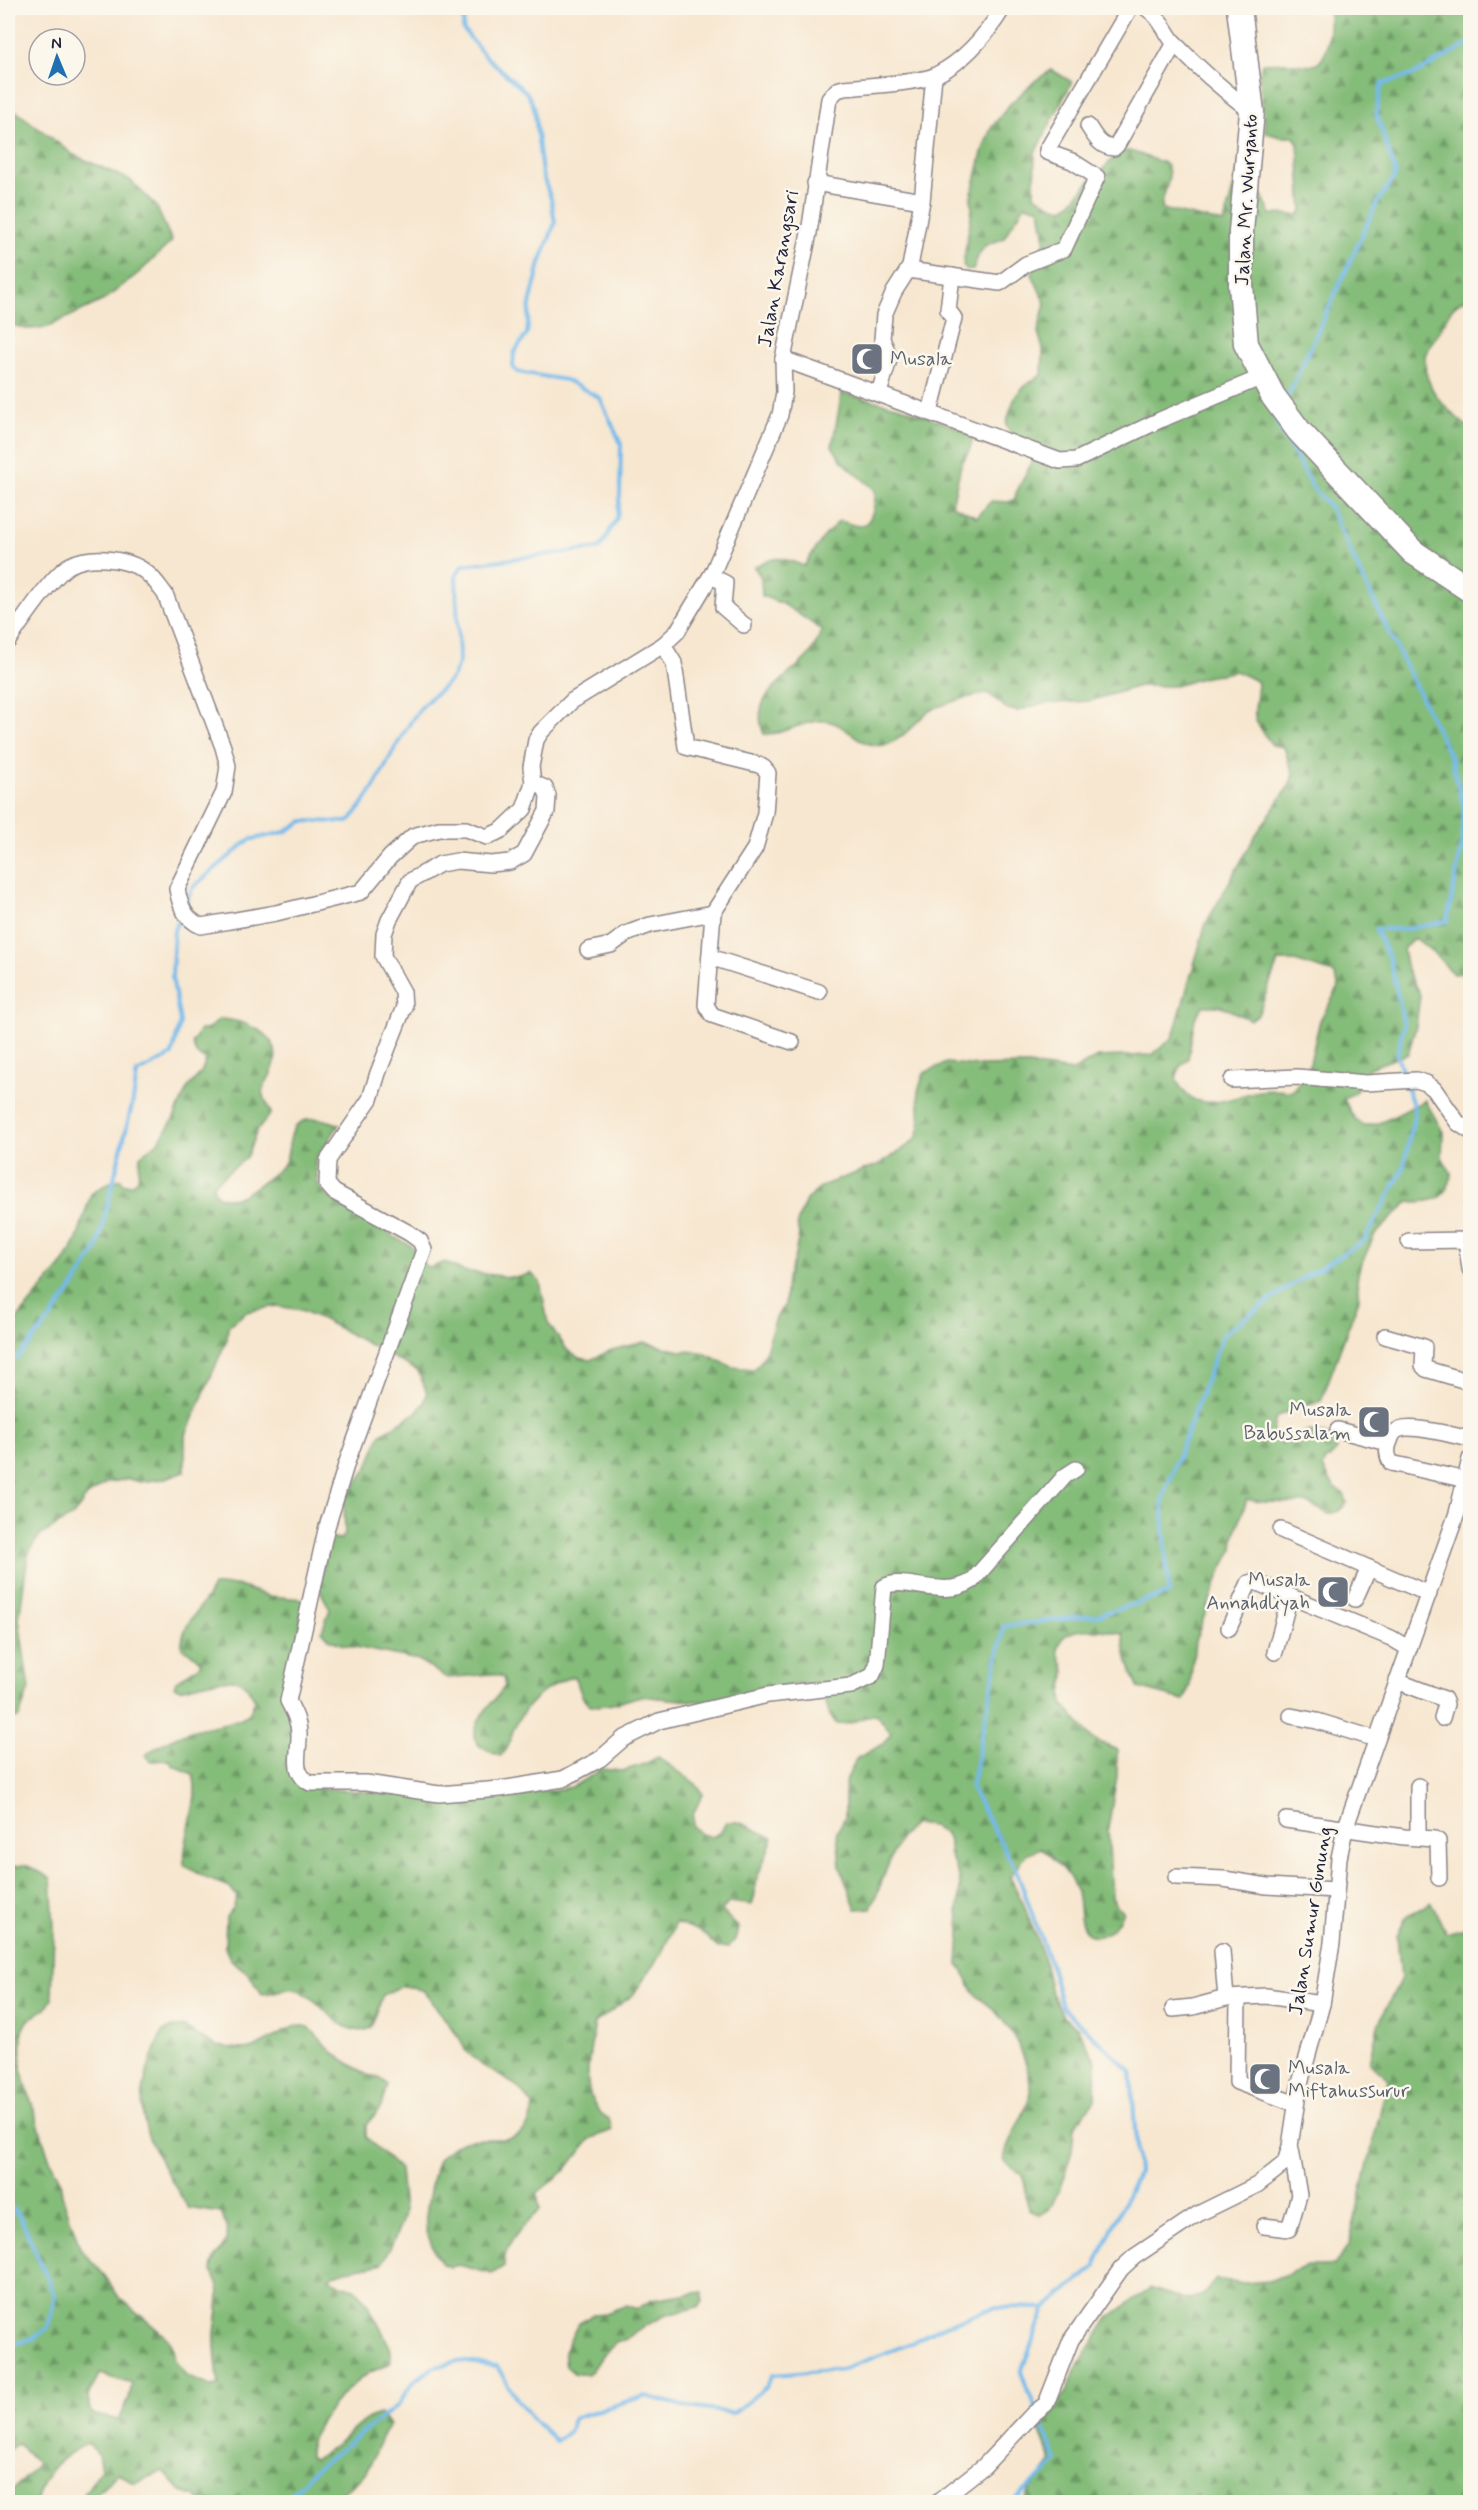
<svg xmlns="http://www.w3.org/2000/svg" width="1478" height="2510" viewBox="0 0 1478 2510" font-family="Mynerve,sans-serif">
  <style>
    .forest { fill: url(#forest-firs); stroke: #536f5a; stroke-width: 1.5; fill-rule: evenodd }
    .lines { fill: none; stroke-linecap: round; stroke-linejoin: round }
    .stream { stroke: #74baeb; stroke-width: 4 }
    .minor-casing { stroke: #8c8486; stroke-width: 18 }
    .primary-casing { stroke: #8c8486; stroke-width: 27 }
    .minor { stroke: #fff; stroke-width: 15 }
    .primary { stroke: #fff; stroke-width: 24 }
    .labels { text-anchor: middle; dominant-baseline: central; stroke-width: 5; stroke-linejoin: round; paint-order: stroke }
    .street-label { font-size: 20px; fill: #22223b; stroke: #fbf7ec }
    .worship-label { font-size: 20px; fill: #5b616d; stroke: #fbf7ec; text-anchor: start }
  </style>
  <defs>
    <pattern id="forest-firs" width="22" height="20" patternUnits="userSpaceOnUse" patternTransform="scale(1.5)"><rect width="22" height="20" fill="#84bc79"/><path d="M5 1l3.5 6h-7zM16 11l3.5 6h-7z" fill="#6c9864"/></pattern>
  </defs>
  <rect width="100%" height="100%" fill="#fbf7ec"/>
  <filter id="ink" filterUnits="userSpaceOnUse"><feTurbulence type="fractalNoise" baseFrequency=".0167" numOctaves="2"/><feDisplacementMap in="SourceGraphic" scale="12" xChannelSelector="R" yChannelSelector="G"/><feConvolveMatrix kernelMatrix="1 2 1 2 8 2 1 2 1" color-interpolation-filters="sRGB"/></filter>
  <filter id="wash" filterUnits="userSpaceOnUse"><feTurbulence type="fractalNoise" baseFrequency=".008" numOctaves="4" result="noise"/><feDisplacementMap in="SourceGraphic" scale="24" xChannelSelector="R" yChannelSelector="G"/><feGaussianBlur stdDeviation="1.35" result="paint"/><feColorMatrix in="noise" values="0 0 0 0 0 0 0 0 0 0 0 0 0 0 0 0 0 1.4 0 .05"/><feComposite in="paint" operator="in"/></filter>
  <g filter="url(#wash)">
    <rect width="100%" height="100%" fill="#f7e7d0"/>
    <!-- forest -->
    <g class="forest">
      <path d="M1330,8h140v290c-18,4 -22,17 -30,32 -4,8 -15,19 -15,28 -1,34 23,52 45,71v543l-17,2 -18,-20 -20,-16 -12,11 4,21 13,25 -4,31 -8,28 -39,14 -13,23 -12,8c5,10 9,22 20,26 11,4 49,-19 61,-25l18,32 -1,25 10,18c-7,28 -19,26 -44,27l-34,34 -15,33 -2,12 2,18 -38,102 -40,14 -5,3 -4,14 10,12c25,-14 25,-17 52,-6l3,12 -12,12 -2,6 11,19 10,7 3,9 -8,8 -11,3 -20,-11 -48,-1 -13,-3 -13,38 -1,12 -11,20 -27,72 -5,44 -6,15 -45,-12c-10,-18 -15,-34 -16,-55 -17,-3 -64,-11 -65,17 0,8 7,14 7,22 0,11 -6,22 -1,33l29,34 24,11v26l-9,52 4,70 6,10 5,3c-5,13 -16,28 -32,25 -17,-13 -8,-31 -16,-48 -7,-17 -20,-28 -34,-40l-15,6 -16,23 13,26 20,53 7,33 13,27 15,12 18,34 -1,38 -21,27 -2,24 -12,37 -10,20 -10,7 -11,-5c-4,-12 -3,-23 -6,-35l-19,-13c2,-24 19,-40 25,-64 6,-29 -15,-66 -34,-87 -5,-6 -13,-10 -18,-15 -8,-10 -10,-21 -19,-31l2,-33 -2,-22 2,-23 -1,-11 -10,-23v-12l-6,-9 -10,-6 -20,-2c-21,17 -30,60 -42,84l-15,1 -16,-43 -3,-34 8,-15v-34l11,-24 27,-15 8,-11 -15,-19c-15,3 -25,12 -39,10l-7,-8 -9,-31c-32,-6 -58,10 -89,16 -23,3 -50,-1 -73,-3 -6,0 -12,-3 -18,-2 -13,3 -43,15 -54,7 -7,-6 -7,-18 -14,-27 -26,10 -47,26 -59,52 -5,12 -3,20 -14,28 -6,-3 -17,-6 -21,-11 -15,-20 16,-43 26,-59l-2,-9 -11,-3 -45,4 -29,-18 -77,-16 -12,-5 -7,-8 8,-22 -11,-20 10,-52 11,2 5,-4 -1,-35 24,-33 12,-32 37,-23 7,-9 3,-10 -9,-22 -96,-52 -21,-9 -24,-4 -31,6 -18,15 -1,12 -42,98v34l-22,8 -23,3 -12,-3 -22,4 -20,14 -12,18 -33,20 -8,10 -5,10 -9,64 10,70 -10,28 -11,5v-392l57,-69 11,-19 15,-48 17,-11 13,-4 2,4 7,2 8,-6 2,-23 18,-14 15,-22 14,-31 15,-18 4,-11 -10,-6 -4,-11 8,-13h6l14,-11c22,0 61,14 55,43 -2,10 -9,20 -13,30l9,21 -14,18 -11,27 -33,26c0,7 2,12 10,14 4,0 14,0 18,-2 9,-5 40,-26 44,-34 6,-14 2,-34 18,-41 11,-5 26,-1 36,4l-24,35 3,24 7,10 18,13 33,15 18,15 16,8 8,9 -2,4 13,10 16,-6 18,9 46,6h11l11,-4 9,9 8,41 20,28 11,7 11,2 22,-10 32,-8 36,9 22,1 30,15 22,2c19,-17 13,-46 31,-64l2,-26 7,-20 5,-24 -2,-12 9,-23 18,-15 56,-21 29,-19 8,-8 3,-11 -2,-35 6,-18 22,-10 35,3 47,-1 45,6 24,-14 55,-2 21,-18 33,-114 51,-90 32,-47 4,-11 -9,-28 -12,-2c-25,-33 -16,-26 -14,-63l-22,-11 -35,7 -25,8h-37l-49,15 -50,3 -22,7 -11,-2 -18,-15c-12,0 -51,11 -61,18 -13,10 -27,30 -44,33 -23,5 -38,-22 -58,-24 -22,-2 -40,14 -62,13 -16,-39 23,-54 45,-79 6,-7 9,-17 13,-25l-39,-26 -21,-8 -1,-19 -7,-10c23,-12 26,-10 50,-1l19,-28 16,-17c7,1 13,4 19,5 15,1 18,-26 17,-36l-33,-29 -10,-15 10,-53 59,14 73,27 -4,15 -9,16 -9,40 25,12 14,-16 18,1 6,-3 1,-6 18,-35 -4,-12 -18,-11 -6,-10c8,-29 9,-35 36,-50l1,-26 -5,-17 7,-29 -13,-29 13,-34 -5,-31 -15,-4 -22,34 -17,6 -7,9 -6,16h-6l-4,-5 9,-56 -1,-12 12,-48 8,-21 19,-24 26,-24 16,-10 20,12 -37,71 -1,41c34,26 32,12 54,-11 6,-7 14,-13 20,-19 5,-6 11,-12 19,-13 7,0 15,4 22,7 8,2 16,3 19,11 4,14 -8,27 -6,40l62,14 17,-64h18l2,6 -3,22 13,27 27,1 4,-4 -4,-68 -4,-6h-13l-15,-4 -7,-58 3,-12c8,0 16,-1 24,0 8,0 20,4 28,2 17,-5 15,-43 16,-57zM1278,961h17l39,12 5,14 -19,33 -11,47 -16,24c-11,0 -23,-2 -34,0 -29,6 -67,28 -83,-13l4,-11 8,-8 7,-41 8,-12h18l29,14 8,-5z"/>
      <polygon points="8,105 74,155 130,180 156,206 172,241 141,271 104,300 45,328 27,329 8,324"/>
      <path d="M236,1585l32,11 35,3c-6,60 -16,120 -8,180l10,8 156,12 57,-4 54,-8 30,-18 20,2 23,-7 13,-7 38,27 7,10 -10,20v12l8,8 11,3 9,-5 5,-10h13l34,16 -18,45v11l-3,11 -23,-3 -7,9 16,16 -2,11 -7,9 -11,1 -18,-17 -24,-8 -15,31 -28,41 -38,28c-5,31 -19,77 14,96l3,11 -22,9 -24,31 -29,23 3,17c-15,13 -37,35 -36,56l-12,8 -33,-9 -9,2 -8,-3c-7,-12 -14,-24 -16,-38 -2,-9 8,-60 13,-68 3,-4 17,-14 22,-16 30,-10 67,13 72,-37l-16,-19 -34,-20 -18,-16 -5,-11 -36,-48 -12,-4h-13l-16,8 -12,33c-31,14 -48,-31 -76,-39 -11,-2 -22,5 -33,5l-13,-20 -19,-15 -5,-12 1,-30 7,-9 4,-11 -7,-10 -22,-8 -24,-14c-1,-31 17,-63 9,-91l-21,-9 -2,-5 -18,1 -7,-6c14,-10 29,-19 46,-24 19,-6 40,-6 58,-17l6,-14c-3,-5 -6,-12 -11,-16 -12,-11 -50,2 -64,5l-6,-2 2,-6 22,-14 3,-4 -4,-6 -15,-9c-2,-24 22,-41 31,-62z"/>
      <path d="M26,1865l25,13 3,50 -2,70 -6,10 -19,13 -5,10 -1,38 28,89 11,22 2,15 18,53 25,28 13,20 49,42 6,11 2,11 11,16 25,10 8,-1c-2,-17 -5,-34 -4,-52 1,-11 6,-37 3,-47 -2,-7 -6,-9 -6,-17 2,-22 27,-22 9,-56l-33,-5c-44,-74 -63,-92 -26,-176l11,-5 12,1 31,18 25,3 13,-1 43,-23 12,2 24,26 34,22 12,2 8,8 -6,22 -15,18v12l34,33 4,42 -3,13 -18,38c-17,5 -40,4 -54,15 12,10 21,7 30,14 5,3 27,47 31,55 2,4 1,9 1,14 -5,7 -13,7 -20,11 -24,13 -64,57 -62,85l5,2c9,-5 17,-11 25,-17 14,-10 24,-25 41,-28l10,10c-13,17 -13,34 -26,50 -8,11 -23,17 -31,28h-132l-4,-6 -16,-5 -18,-20 -28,12 -17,-10 -19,19 -7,10h-13l22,-33 -3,-15 -10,-11c-26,13 -47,29 -51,59h-29v-10l7,-4 23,-24 -19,-20 -11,6v-583zM100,2374l32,10 -3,14 -10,22 -24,-5 -5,-4 -2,-15z"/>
      <polygon points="1431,1902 1446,1933 1469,1927 1470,1921 1470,2502 1024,2502 1030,2490 1052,2462 1040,2432 1066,2392 1081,2361 1108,2318 1150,2288 1186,2300 1203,2295 1216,2279 1245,2283 1269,2281 1307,2266 1334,2266 1349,2244 1388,2079 1370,2063 1378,2025 1401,1978 1397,1936 1406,1917"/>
      <polygon points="703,2292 703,2301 700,2306 664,2316 636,2331 627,2339 616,2343 602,2356 592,2371 587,2374 575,2374 566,2366 564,2352 578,2324 594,2314 606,2313 627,2305 637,2309 652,2300"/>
    </g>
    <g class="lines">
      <!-- stream -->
      <g class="stream">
        <polyline points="1286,400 1377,203 1396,175 1376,112 1382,84 1415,74 1470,43"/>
        <polyline points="1278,418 1276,421 1313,488 1331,509 1362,577 1451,758 1464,808 1461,851 1447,921 1408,929 1375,929 1390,960 1404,1024 1397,1055 1404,1077"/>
        <path d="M187,902l5,-14 57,-48 36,-8 18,-11 45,1c31,-32 44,-78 72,-113 15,-19 33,-22 39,-49l-3,-85 7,-10 137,-17 17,-30 3,-23 1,-51 -21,-46 -34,-18 -49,-8 -4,-5 1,-14 13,-19 3,-30 10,-41 15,-40 -4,-24 -9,-25 -8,-67 -7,-14 -42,-37 -22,-27 2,-21"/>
        <polyline points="8,1362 19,1356 48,1322 76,1283 97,1248 133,1101 137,1073 172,1055 180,1022 172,977 174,930 181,915"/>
        <polyline points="8,2204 20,2216 55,2296 48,2327 35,2338 14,2344 8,2342"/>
        <polyline points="1035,2408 1021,2372 1045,2308 1094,2268 1138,2173 1131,2071 1062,2007 1051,1966 1017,1872 971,1788 1004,1626 1098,1615 1169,1593 1162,1501 1223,1334 1290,1286 1364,1241 1403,1170 1415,1111 1406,1085"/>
        <path d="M290,2502v-6l24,-26 82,-63 19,-27 20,-13 23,-6 39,5c18,33 31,50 59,75l14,-11 3,-12 72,-22 42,11 46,6 33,-26 7,-12 71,-6 67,-26 27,-15 57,-21 50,1"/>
        <polyline points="1013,2502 1057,2462 1038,2415"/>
      </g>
    </g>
  </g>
  <g filter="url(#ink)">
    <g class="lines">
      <!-- minor casing -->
      <g class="minor-casing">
        <g id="minor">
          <path d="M1146,8c14,8 19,24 29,36 23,24 51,48 77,68"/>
          <path d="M1088,126c7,11 12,21 26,22l3,-3 58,-102"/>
          <polyline points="815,183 922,201"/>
          <polyline points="908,270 1000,283 1026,264 1064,249 1097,177 1072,161 1047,152 1047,150 1130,8"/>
          <polyline points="783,359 1060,461 1076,460 1160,420 1262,377"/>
          <polyline points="879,393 889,360 889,355 882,339 884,315 894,292 910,267 922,201 934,76"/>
          <polyline points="930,412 954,318 948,310 952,276"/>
          <polyline points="711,576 725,583 723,607 744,625"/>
          <path d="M8,641c13,-18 44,-66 62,-76 22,-11 63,-7 80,11 6,5 10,12 15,18l58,153 5,19 -4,26 -47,97c3,17 8,30 24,37l75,-13 85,-21 29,-35 23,-21 26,-7h27l21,8 15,-7 22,-21 9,-26 -2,-16 5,-27 5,-8 31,-31 91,-56 14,-13 36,-60 67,-157 4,-23 -1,-33 26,-126 20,-134 8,-9 7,-2c20,-2 77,-5 92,-13 28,-14 51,-41 67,-67"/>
          <polyline points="663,645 674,663 686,747 759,765 764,768 768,773 765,813 755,848 713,913 706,1005 712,1015 792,1042"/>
          <path d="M533,783l12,5 3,8 -1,15 -23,43 -14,8 -19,2 -34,-3 -17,3 -30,17 -21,39 -5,14 -1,22 20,36 1,15 -26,66 -8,26 -42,61 -1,24 7,8 75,41 11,8 4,9 -77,212 -21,68 -38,171c6,11 11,21 11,33 1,18 -9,38 11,49h56l73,11 61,-5 63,-10 37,-20 23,-20 36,-18 109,-26 83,-9 21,-10 5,-11 7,-78c18,-12 59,13 88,-6l93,-105 11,-7"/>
          <polyline points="588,950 611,945 626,934 650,925 713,913"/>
          <polyline points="710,957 819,992"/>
          <polyline points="1232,1080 1297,1077 1366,1083 1416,1080 1426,1083 1434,1089 1458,1123 1470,1131"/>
          <polyline points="1409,1241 1466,1240 1470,1269"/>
          <polyline points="1385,1336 1424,1347 1423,1366 1426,1369 1470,1382"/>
          <polyline points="1338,1430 1388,1443"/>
          <path d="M1466,1480l-75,-17c-4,-7 -5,-14 -1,-22 1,-3 2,-7 5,-9 10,-10 61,4 75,7"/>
          <polyline points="1281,1530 1429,1594"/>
          <polyline points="1355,1599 1369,1568"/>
          <polyline points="1229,1628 1249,1583 1255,1582 1391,1638 1408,1648"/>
          <polyline points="1275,1652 1290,1596"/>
          <polyline points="1397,1681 1444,1699 1446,1704 1442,1718"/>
          <polyline points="1291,1716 1317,1721 1376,1739"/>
          <polyline points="1286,1820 1404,1837 1435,1839 1438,1841 1439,1878"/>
          <polyline points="1418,1837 1418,1786"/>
          <polyline points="1176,1877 1224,1879 1267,1886 1336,1890"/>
          <polyline points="1222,1951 1226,1998"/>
          <polyline points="1238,1998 1237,2082 1296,2104"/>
          <polyline points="1173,2009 1193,2007 1226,1998 1266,1996 1322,2004"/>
          <polyline points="1264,2226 1289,2229 1299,2195 1291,2149"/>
          <polyline points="938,2502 984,2466 1033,2414 1046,2404 1071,2340 1121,2269 1134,2257 1198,2214 1257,2185 1285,2163 1290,2146 1299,2087 1322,2004 1332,1943 1339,1858 1345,1829 1457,1513 1470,1459"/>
        </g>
      </g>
      <!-- primary casing -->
      <g class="primary-casing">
        <polyline id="primary" points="1239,8 1252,112 1241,231 1241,285 1246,344 1273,396 1299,431 1413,552 1470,590"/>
      </g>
      <!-- minor -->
      <use href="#minor" class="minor"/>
      <!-- primary -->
      <use href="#primary" class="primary"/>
    </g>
  </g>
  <!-- icons -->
  <defs>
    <g id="mosque-square" transform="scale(1.725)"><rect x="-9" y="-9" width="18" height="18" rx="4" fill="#6b7280" stroke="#fbf7ec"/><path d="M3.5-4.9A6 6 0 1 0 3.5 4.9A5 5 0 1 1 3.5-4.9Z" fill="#fff"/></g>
  </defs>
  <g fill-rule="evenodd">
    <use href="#mosque-square" x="867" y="359"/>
    <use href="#mosque-square" x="1374" y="1422"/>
    <use href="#mosque-square" x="1333" y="1592"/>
    <use href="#mosque-square" x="1265" y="2079"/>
  </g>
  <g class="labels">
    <!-- street labels -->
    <g class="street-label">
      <text transform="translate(1247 200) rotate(-87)">Jalan Mr. Wuryanto</text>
      <text transform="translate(779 269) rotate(-80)">Jalan Karangsari</text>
      <text transform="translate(1311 1921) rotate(-81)">Jalan Sumur Gunung</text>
    </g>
    <!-- worship labels -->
    <g class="worship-label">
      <text x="890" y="359">Musala</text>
      <text x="1351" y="1410" text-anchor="end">Musala<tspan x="1351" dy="23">Babussalam</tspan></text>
      <text x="1310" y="1580" text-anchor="end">Musala<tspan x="1310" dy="23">Annahdliyah</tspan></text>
      <text x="1288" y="2068">Musala<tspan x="1288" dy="23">Miftahussurur</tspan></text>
    </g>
  </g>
  <!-- margin -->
  <rect width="1478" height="2510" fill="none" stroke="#fbf7ec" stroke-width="30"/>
  <!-- north arrow -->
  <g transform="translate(57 57) rotate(358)"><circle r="28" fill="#fbf7ec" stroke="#a4a2a5" stroke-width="1.5"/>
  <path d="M0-4.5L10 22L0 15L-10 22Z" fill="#1f6fb2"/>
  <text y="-9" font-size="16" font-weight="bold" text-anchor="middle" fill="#22223b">N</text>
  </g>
</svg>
